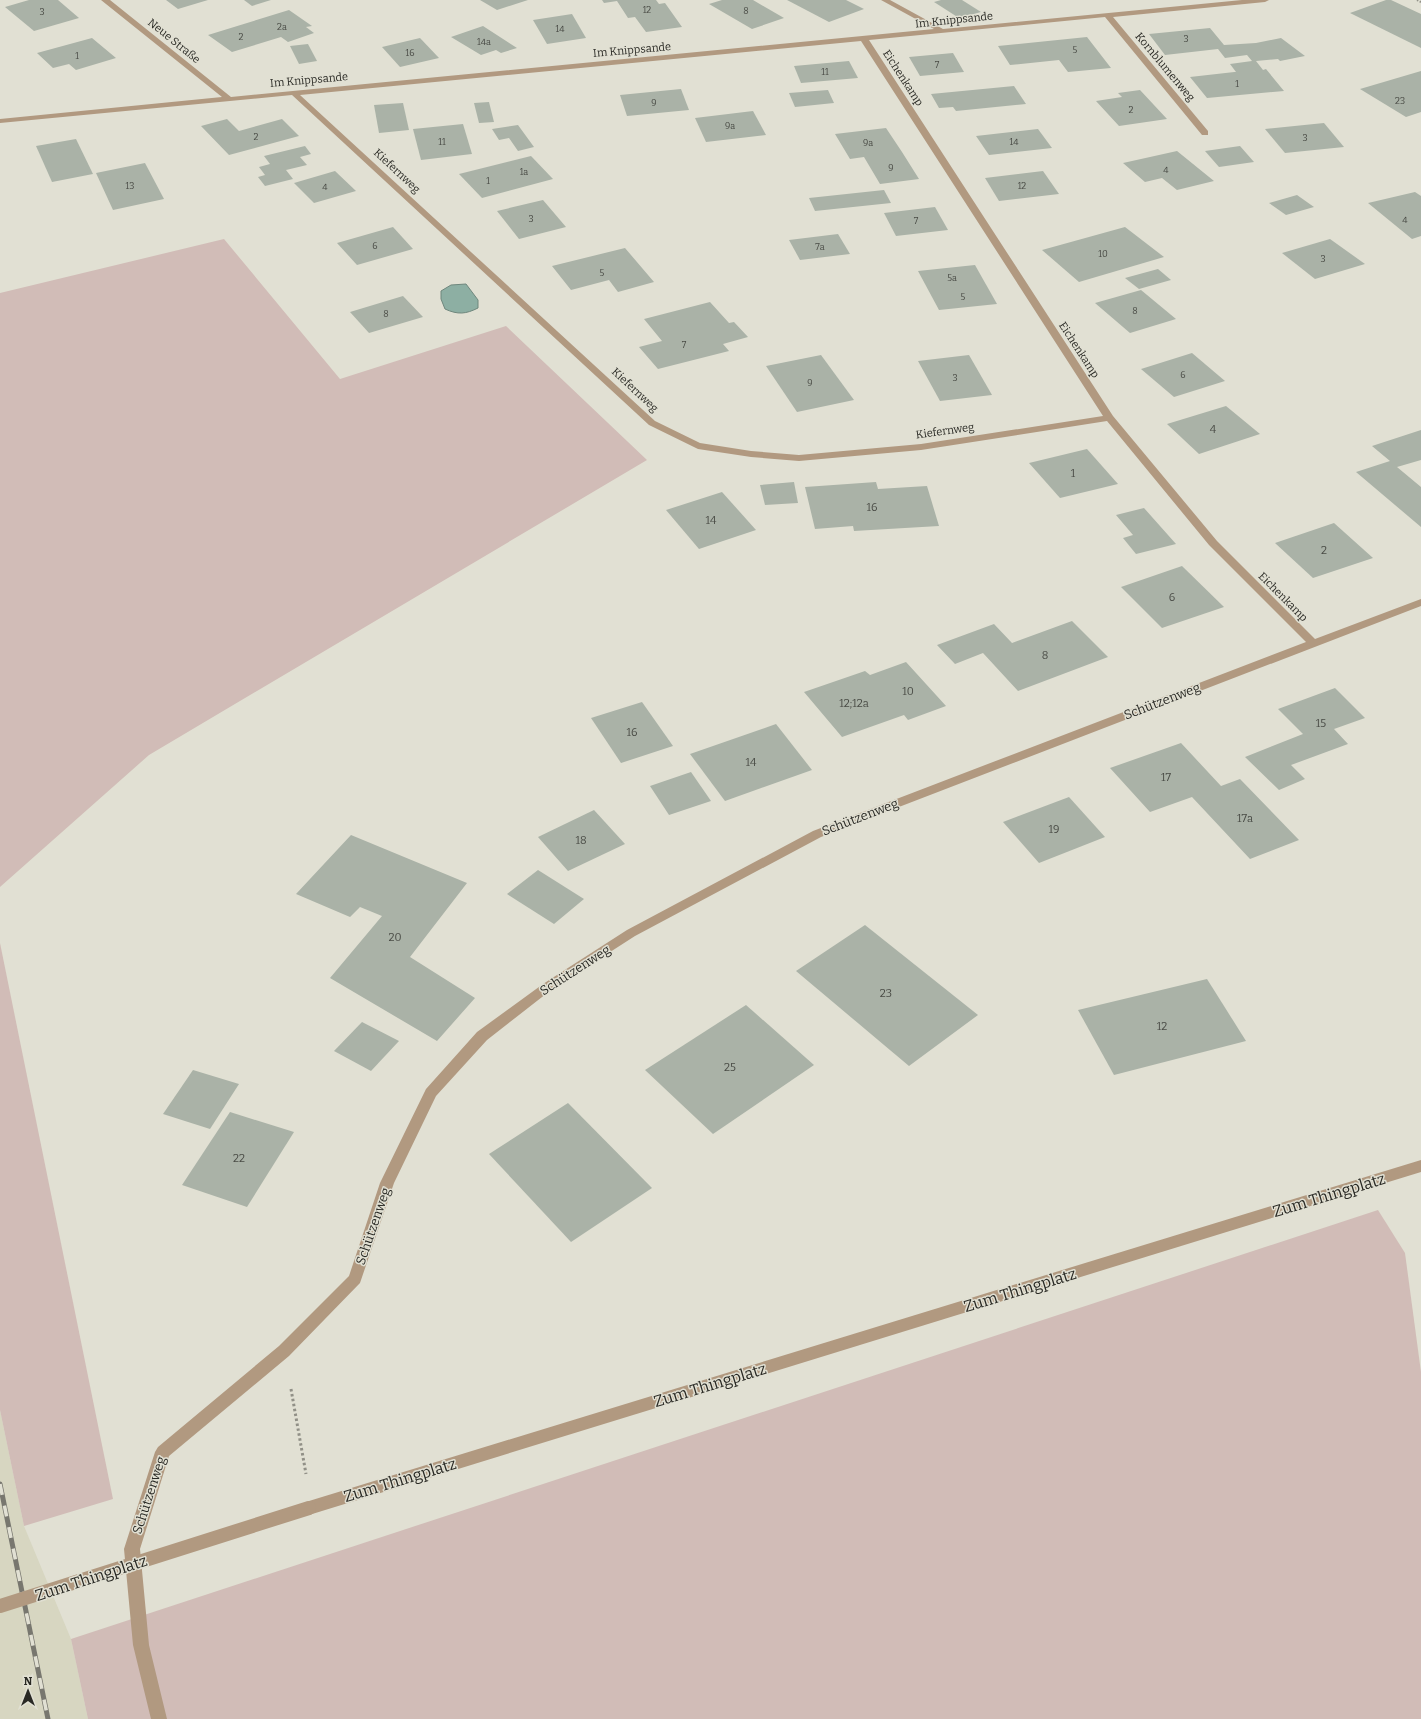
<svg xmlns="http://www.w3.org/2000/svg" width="1421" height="1719" viewBox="0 0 1421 1719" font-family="Bitter,serif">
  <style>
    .built { fill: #d7d6c1 }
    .green { fill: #d1bcb7 }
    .water { fill: #8dafa3; stroke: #6f877d }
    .building { fill: #aab2a7 }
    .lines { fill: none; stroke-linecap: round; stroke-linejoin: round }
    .path-far1 { stroke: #919087; stroke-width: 2; stroke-dasharray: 1.5 1.5; stroke-linecap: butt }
    .path { stroke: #919087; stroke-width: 3; stroke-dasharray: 2.5 2.5; stroke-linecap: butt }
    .minor { fill: #b19980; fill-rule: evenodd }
    .rail-casing { stroke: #78776f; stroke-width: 5 }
    .rail { stroke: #e1e0d3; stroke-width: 3.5; stroke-dasharray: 11; stroke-linecap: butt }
    .minor-bridge { stroke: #b19980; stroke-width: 14 }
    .labels { text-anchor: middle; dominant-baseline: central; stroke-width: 3; stroke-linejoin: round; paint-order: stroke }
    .far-number-label { font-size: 9px; fill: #494b45 }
    .far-street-label { font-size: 11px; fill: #292924; stroke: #e1e0d3 }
    .number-label { font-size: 11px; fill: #494b45 }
    .street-label { font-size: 13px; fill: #292924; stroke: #e1e0d3 }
    .near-street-label { font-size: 16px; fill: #292924; stroke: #e1e0d3 }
  </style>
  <rect width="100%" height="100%" fill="#e1e0d3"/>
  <!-- built -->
  <polygon class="built" points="0,1410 24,1526 71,1639 88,1719 0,1719"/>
  <!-- green -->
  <g class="green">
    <polygon points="224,239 340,379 506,326 647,460 149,755 0,887 0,293"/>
    <polygon points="0,943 113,1499 24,1526 0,1410"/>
    <polygon points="1378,1210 1405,1253 1421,1372 1421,1719 88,1719 71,1639"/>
  </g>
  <!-- water -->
  <path class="water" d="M466,284l12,16v8c-12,6 -20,7 -33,1l-4,-10v-8l10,-6z"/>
  <!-- building -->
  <g class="building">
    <polygon points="29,0 58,0 79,18 34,31 5,7"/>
    <polygon points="166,0 208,0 178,9"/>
    <polygon points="244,0 271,0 252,6"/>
    <polygon points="480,0 528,0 497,10"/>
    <polygon points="602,0 656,0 659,4 665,3 682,27 646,32 635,17 628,18 617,1 604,3"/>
    <polygon points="722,0 753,0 784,18 752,29 709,4"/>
    <polygon points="787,0 846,0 864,9 829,22"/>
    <polygon points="941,0 962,0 981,12 959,18 934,2"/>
    <polygon points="1386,0 1391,0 1421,14 1421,48 1350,13"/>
    <polygon points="289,10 312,26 306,27 314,33 288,42 281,37 232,52 208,35"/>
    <polygon points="572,14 586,38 547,44 533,20"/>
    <polygon points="483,26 517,48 501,53 496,50 481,55 451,37"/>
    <polygon points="1210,28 1224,45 1256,43 1281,38 1305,56 1280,61 1278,59 1256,61 1263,70 1266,69 1284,91 1207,98 1190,77 1261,69 1236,72 1230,64 1252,61 1247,55 1225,58 1218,49 1165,55 1149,34"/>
    <polygon points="1087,37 1111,68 1068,72 1059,60 1010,65 998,46"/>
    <polygon points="92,38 116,58 76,70 69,64 53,68 37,53"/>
    <polygon points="420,38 439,58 400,67 382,47"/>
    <polygon points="308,44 317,61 299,64 290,46"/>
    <polygon points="953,53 964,72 920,76 909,57"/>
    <polygon points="849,61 858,78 801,83 794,66"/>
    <polygon points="1421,71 1421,112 1406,117 1360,89"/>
    <polygon points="1014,86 1026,104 956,111 953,107 939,108 931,94"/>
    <polygon points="681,89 689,110 627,116 620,95"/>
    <polygon points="828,90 834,103 795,107 789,93"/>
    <polygon points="1140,90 1167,119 1119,126 1096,101 1122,97 1118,93"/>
    <polygon points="489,102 494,122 479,123 474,103"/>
    <polygon points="403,103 409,130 379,133 374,105"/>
    <polygon points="753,111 766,135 706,142 695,118"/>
    <polygon points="227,119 239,131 282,119 299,136 229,155 201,126"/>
    <polygon points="1324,123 1344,147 1285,153 1265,129"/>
    <polygon points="463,124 472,154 421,160 413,129"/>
    <polygon points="518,125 534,147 518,151 509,138 499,140 492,129"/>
    <polygon points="886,128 902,152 919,179 880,184 864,157 850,159 835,134"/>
    <polygon points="1038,129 1052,148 989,155 976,136"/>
    <polygon points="76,139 93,174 52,182 36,146"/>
    <polygon points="305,146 311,154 300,157 307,165 286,170 293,179 265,186 258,177 265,175 259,167 270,164 264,156"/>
    <polygon points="1240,146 1254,162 1219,167 1205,151"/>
    <polygon points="1177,151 1214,181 1177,190 1162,178 1145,182 1123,163"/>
    <polygon points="531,156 553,179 482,198 459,174"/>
    <polygon points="145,163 164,199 113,210 96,173"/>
    <polygon points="335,171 356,191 314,203 294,183"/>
    <polygon points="1043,171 1059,194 999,201 985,178"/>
    <polygon points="884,190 891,203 815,211 809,198"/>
    <polygon points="1415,192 1421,196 1421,236 1412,239 1368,203"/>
    <polygon points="1297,195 1314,207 1286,215 1269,203"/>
    <polygon points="543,200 566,227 519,239 497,211"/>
    <polygon points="935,207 948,230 896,236 884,213"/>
    <polygon points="393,227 413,249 357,265 337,243"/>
    <polygon points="1125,227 1164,257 1079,282 1042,250"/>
    <polygon points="838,234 850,254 800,260 789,240"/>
    <polygon points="1330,239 1365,264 1315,279 1282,253"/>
    <polygon points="625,248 654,282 618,292 609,280 571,290 552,266"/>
    <polygon points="975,265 997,304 939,310 918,271"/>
    <polygon points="1158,269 1171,280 1139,289 1125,278"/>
    <polygon points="1141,290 1176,319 1130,333 1095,303"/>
    <polygon points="403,296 423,317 369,333 350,312"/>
    <polygon points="710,302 729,323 734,322 748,337 723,344 729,351 658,369 639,347 662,341 644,319"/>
    <polygon points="1192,353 1225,381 1174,397 1141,369"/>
    <polygon points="821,355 854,400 797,412 766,366"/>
    <polygon points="969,355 992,395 940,401 918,361"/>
    <polygon points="1226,406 1260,434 1199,454 1167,424"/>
    <polygon points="1421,430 1421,460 1397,467 1421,487 1421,527 1356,472 1390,461 1372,446"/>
    <polygon points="1087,449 1118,484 1060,498 1029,463"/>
    <polygon points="794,482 798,503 765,505 760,485"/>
    <polygon points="876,482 878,489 927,486 939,526 854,531 853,526 815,529 805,487"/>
    <polygon points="722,492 756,530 699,549 666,510"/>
    <polygon points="1144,508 1176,544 1136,554 1123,538 1133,535 1116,515"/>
    <polygon points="1334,523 1373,558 1313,578 1275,543"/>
    <polygon points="1182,566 1224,607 1162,628 1121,587"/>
    <polygon points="1072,621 1108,657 1018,691 983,653 955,664 937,645 994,624 1012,643"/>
    <polygon points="906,662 946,706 908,720 904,715 842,737 804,692 865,671 870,675"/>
    <polygon points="1335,688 1365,718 1334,729 1348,744 1291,765 1305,779 1279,790 1245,757 1303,734 1278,709"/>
    <polygon points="642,702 673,746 621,763 591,718"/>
    <polygon points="776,724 812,770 725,801 690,754"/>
    <polygon points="1181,743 1221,786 1240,779 1299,840 1250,859 1192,797 1150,812 1110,768"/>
    <polygon points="691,772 711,801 669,815 650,786"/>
    <polygon points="1069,797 1105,837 1039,863 1003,822"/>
    <polygon points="594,810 625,844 568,871 538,837"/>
    <polygon points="351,835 467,883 410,957 475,998 437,1041 330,978 382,916 360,907 350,917 296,894"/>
    <polygon points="538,870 584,899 554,924 507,894"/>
    <polygon points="865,925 978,1015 909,1066 796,971"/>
    <polygon points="1207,979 1246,1041 1114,1075 1078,1010"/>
    <polygon points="746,1005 814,1065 713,1134 645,1070"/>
    <polygon points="362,1022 399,1041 371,1071 334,1051"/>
    <polygon points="193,1070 239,1084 210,1129 163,1114"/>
    <polygon points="568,1103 652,1188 571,1242 489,1154"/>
    <polygon points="230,1112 294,1132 247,1207 182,1185"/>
  </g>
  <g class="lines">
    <!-- path-far1 -->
    <polyline class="path-far1" points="1417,0 1421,2"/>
    <!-- path -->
    <polyline class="path" points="291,1389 306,1474"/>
    <!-- minor -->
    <g class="minor">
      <path d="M101,0h9l121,97 703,-68 -53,-29h9l53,29 299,-29h27l-4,2 -152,15 95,114v4h-6l-97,-118 -236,23 244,376 104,125 98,98 106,-40v7l-600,231 -186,99 -84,54 -64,50 -51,56 -42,87 -34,100 -71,73 -120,100 -29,93 9,96 18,74h-16l-18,-74 -9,-96 31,-97 3,-5 121,-101 70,-70 31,-93 46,-94 51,-57 66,-48 84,-54 186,-99 493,-189 -97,-97 -102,-124 -186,29 -122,11 -48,-4 -53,-8 -49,-24 -357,-330 -292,28v-4l222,-22zM861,41l242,375 -182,28 -122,11 -48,-4 -51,-8 -45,-22 -355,-326z"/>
      <polygon points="1421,1160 1421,1172 309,1515 304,1513 301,1508 304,1503 309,1501"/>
    </g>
    <!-- rail casing -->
    <g class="rail-casing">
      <polyline id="rail" points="0,1484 48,1719"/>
    </g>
    <!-- rail -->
    <use href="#rail" class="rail"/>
    <!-- minor-bridge -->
    <polyline class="minor-bridge" points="0,1606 309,1508"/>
  </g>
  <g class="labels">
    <!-- far-number labels -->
    <g class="far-number-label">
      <text x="647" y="10">12</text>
      <text x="746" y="11">8</text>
      <text x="42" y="12">3</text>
      <text x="282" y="27">2a</text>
      <text x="560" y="29">14</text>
      <text x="241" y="37">2</text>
      <text x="1186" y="39">3</text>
      <text x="484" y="42">14a</text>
      <text x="1075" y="50">5</text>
      <text x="410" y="53">16</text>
      <text x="77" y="56">1</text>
      <text x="937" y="65">7</text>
      <text x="825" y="72">11</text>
      <text x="1237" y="84">1</text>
      <text x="1400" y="101">23</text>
      <text x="654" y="103">9</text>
      <text x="1131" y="110">2</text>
      <text x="730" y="126">9a</text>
      <text x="256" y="137">2</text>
      <text x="1305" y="138">3</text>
      <text x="442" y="142">11</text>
      <text x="1014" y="142">14</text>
      <text x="868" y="143">9a</text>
      <text x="891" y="168">9</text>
      <text x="1166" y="170">4</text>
      <text x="524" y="172">1a</text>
      <text x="488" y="181">1</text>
      <text x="130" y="186">13</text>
      <text x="1022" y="186">12</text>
      <text x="325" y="187">4</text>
      <text x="531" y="219">3</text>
      <text x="1405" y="220">4</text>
      <text x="916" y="221">7</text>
      <text x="375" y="246">6</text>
      <text x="820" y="247">7a</text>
      <text x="1103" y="254">10</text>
      <text x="1323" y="259">3</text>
      <text x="602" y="273">5</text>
      <text x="952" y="278">5a</text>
      <text x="963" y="297">5</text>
      <text x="1135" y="311">8</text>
      <text x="386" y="314">8</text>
      <text x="684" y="345">7</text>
      <text x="1183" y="375">6</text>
      <text x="955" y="378">3</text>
      <text x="810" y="383">9</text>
    </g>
    <!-- far-street labels -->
    <g class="far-street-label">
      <text transform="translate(954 20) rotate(-6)">Im Knippsande</text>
      <text transform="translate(174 41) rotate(39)">Neue Straße</text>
      <text transform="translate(632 50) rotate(-5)">Im Knippsande</text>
      <text transform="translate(1165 67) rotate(50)">Kornblumenweg</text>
      <text transform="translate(903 78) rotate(57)">Eichenkamp</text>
      <text transform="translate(309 80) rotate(-5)">Im Knippsande</text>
      <text transform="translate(397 171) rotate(43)">Kiefernweg</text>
      <text transform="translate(1079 350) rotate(57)">Eichenkamp</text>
      <text transform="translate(635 390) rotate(43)">Kiefernweg</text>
      <text transform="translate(945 431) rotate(-8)">Kiefernweg</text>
      <text transform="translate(1283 597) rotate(45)">Eichenkamp</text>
    </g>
    <!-- number labels -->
    <g class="number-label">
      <text x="1213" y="429">4</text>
      <text x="1073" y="473">1</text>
      <text x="872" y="507">16</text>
      <text x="711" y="520">14</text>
      <text x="1324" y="550">2</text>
      <text x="1172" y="597">6</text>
      <text x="1045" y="655">8</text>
      <text x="908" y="691">10</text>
      <text x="854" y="703">12;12a</text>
      <text x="1321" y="723">15</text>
      <text x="632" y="732">16</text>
      <text x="751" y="762">14</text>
      <text x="1166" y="777">17</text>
      <text x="1245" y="818">17a</text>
      <text x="1054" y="829">19</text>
      <text x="581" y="840">18</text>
      <text x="395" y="937">20</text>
      <text x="886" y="993">23</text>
      <text x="1162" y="1026">12</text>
      <text x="730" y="1067">25</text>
      <text x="239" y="1158">22</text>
    </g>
    <!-- street labels -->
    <g class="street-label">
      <text transform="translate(1162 701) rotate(-21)">Schützenweg</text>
      <text transform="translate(860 817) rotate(-21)">Schützenweg</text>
      <text transform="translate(575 970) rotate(-33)">Schützenweg</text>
      <text transform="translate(373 1226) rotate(-71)">Schützenweg</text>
      <text transform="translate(149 1495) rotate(-72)">Schützenweg</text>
    </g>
    <!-- near-street labels -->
    <g class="near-street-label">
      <text transform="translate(1329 1195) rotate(-17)">Zum Thingplatz</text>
      <text transform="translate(1020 1290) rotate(-17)">Zum Thingplatz</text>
      <text transform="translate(710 1385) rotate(-17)">Zum Thingplatz</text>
      <text transform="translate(400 1480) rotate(-17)">Zum Thingplatz</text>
      <text transform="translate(91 1578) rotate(-18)">Zum Thingplatz</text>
    </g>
  </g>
  <!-- north arrow -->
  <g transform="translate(28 1691)" stroke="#e1e0d3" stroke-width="3" paint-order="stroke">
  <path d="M0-3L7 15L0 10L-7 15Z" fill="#292924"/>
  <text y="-6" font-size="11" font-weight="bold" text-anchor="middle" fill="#292924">N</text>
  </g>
</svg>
